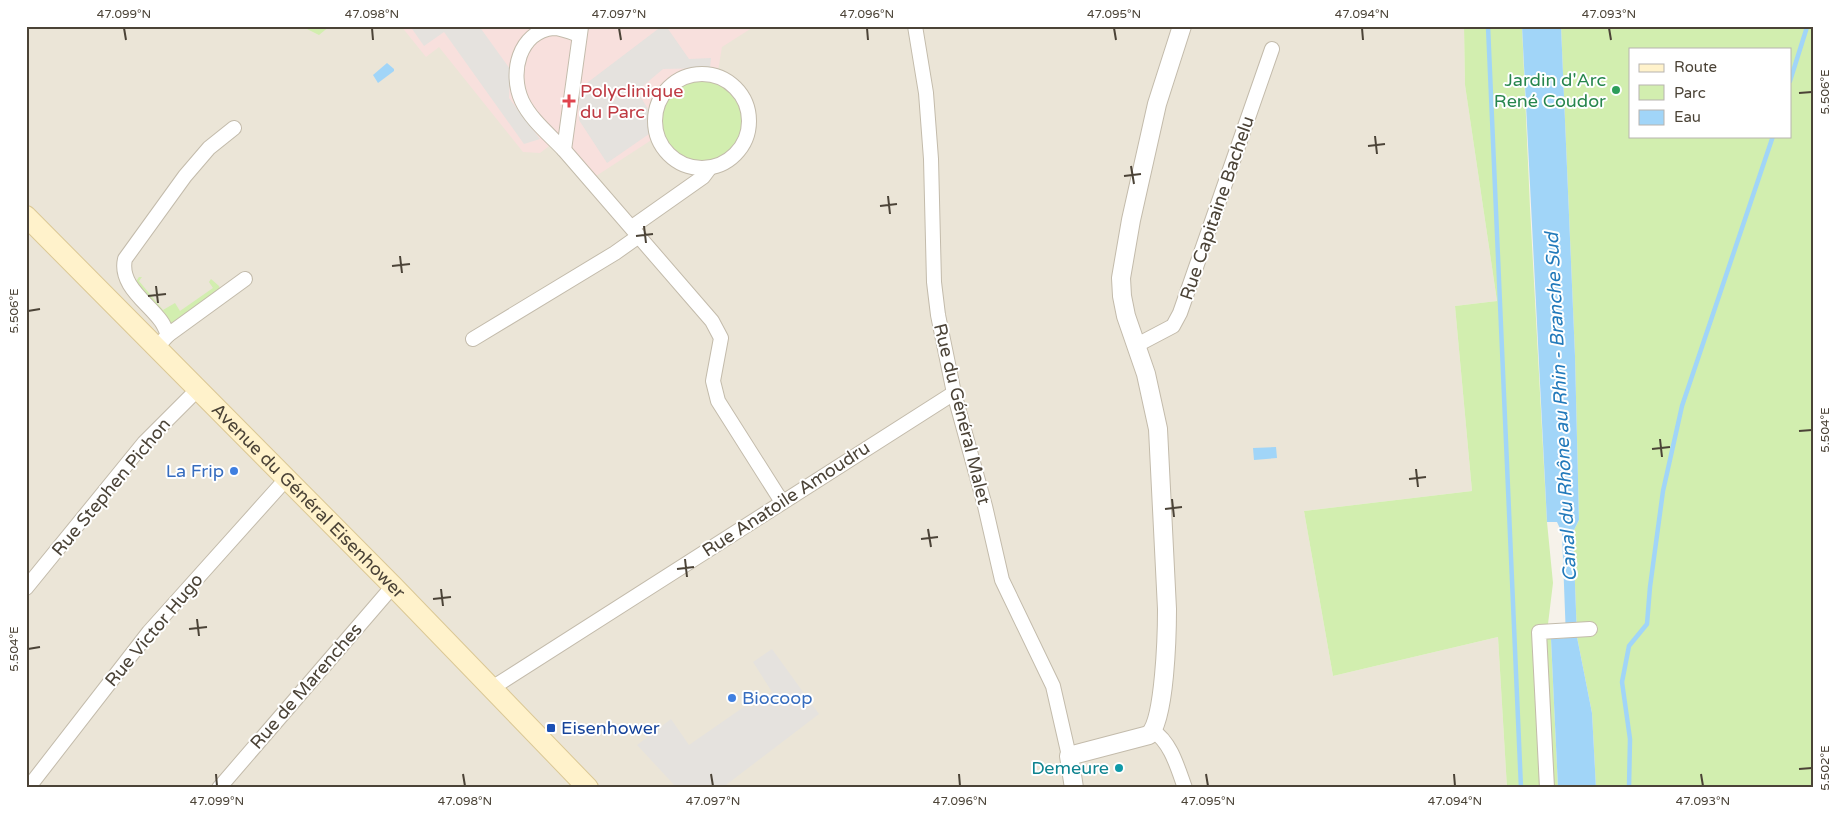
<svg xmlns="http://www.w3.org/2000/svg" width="1839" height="814" viewBox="0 0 1839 814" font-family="'Varela Round',sans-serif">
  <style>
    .residential { fill: #ebe5d7 }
    .medical { fill: #f8e0dd }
    .green { fill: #d2eeaf; fill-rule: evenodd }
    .parking { fill: #e5e2de }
    .water { fill: #a1d5f8 }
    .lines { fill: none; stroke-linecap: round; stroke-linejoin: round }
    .stream { stroke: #a1d5f8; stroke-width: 4.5 }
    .minor-casing { stroke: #c3bbab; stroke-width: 16 }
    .tertiary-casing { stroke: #c3bbab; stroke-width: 20 }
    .secondary-casing { stroke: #dbc895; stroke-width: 22 }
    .minor { stroke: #fff; stroke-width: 14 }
    .tertiary { stroke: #fff; stroke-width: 18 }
    .secondary { stroke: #fff2cb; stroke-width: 20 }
    .ticks { fill: none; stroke: #4b4337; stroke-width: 2 }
    .leisure-dot { fill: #2e9e5b; stroke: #fff; stroke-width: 2 }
    .health-dot { fill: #e0444e; stroke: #fff; stroke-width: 2 }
    .shop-dot { fill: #3f7fe0; stroke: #fff; stroke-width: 2 }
    .transit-dot { fill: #1a4fb4; stroke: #fff; stroke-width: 2 }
    .culture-dot { fill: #0f9aa8; stroke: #fff; stroke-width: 2 }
    .labels { text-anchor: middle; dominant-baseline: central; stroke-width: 4; stroke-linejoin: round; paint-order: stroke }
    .leisure-label { font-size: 18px; fill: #27864d; stroke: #fff; text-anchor: end }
    .health-label { font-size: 18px; fill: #be3a42; stroke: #fff; text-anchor: start }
    .street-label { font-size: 18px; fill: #4b4337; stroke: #fff }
    .shop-label { font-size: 18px; fill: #366cbe; stroke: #fff; text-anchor: end }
    .transit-label { font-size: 18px; fill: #164399; stroke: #fff; text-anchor: start }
    .culture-label { font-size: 18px; fill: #0d838f; stroke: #fff; text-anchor: end }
    .water-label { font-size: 19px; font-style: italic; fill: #227abb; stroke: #fff }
    .neatline { fill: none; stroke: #4b4337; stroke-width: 2 }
    .ticks-label { font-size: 12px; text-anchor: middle; fill: #4b4337 }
  </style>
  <rect width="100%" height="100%" fill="#f6f2ea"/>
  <!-- residential -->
  <polygon class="residential" points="26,26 1464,26 1465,85 1497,301 1455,306 1472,491 1304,511 1333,676 1498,637 1507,788 26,788"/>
  <!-- medical -->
  <polygon class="medical" points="401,26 755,26 722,47 718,71 696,71 676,76 660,89 653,113 653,139 596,176 560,138 540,153 523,152 439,47 426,57"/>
  <!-- green -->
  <g class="green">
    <polygon points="310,26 330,26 319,35 307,29"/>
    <polygon points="1464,26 1522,26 1530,208 1547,522 1553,583 1548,624 1551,639 1558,788 1507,788 1498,637 1333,676 1304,511 1472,491 1455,306 1497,301 1465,85"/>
    <path d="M1561,26h252v762h-217l-4,-75 -15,-76 -4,-105 6,-12 -4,-164zM1630,49h160v87h-160z"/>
    <circle cx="702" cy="121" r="47"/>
    <polygon points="139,277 142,277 139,281 163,310 175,303 180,311 213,288 209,282 211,279 219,286 220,289 171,325 135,283"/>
  </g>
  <!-- parking -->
  <g class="parking">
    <polygon points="410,26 479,26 510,69 509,98 540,139 524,144 444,32 424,46"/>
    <polygon points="662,26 666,26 689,59 711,58 710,68 663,69 637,91 651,114 649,134 607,163 579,120 579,89"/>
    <polygon points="772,649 819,714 722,788 677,788 637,745 671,719 689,745 748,704 751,708 772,692 753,662"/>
  </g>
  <!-- water -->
  <g class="water">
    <polygon points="1522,26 1561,26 1575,356 1579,520 1573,532 1577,637 1592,713 1596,788 1558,788 1551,639 1566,638 1562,533 1557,522 1547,522"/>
    <polygon points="387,63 394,69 394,71 378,83 373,75"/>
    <polygon points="1276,447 1277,458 1254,460 1253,448"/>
  </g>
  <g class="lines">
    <!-- stream -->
    <g class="stream">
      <polyline points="1488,26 1521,788"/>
      <polyline points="1790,81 1807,27"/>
      <polyline points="1629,788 1630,739 1622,682 1629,646 1647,624 1650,587 1663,491 1682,406 1773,136"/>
    </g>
    <!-- minor casing -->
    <g class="minor-casing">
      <g id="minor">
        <polyline points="915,26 926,93 931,159 934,282 938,315 954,393 985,506 1002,580 1053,686 1069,756"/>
        <path d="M579,35c-8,-3 -18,-7 -26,-7 -34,4 -44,45 -31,73 9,19 28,34 42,49l148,171 9,17 -8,43 5,20 64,101"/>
        <circle cx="702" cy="121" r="47"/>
        <polyline points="564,150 581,27"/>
        <polyline points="632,227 703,177 709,169"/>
        <polyline points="168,335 245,279"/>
        <polyline points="473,339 615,253 639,236"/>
        <polyline points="1135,346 1173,326 1180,313 1272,49"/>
        <path d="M157,347l11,-12c-2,-5 -4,-10 -7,-14 -14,-19 -42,-36 -36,-62l60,-83 24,-28 25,-20"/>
        <polyline points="26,588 144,443 199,388"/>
        <polyline points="492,688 954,393"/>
        <path d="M1153,731c18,11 25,38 32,57"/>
        <polyline points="28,788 149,632 287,478"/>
        <polyline points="219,788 393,586"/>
        <polyline points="1547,788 1539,632 1590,629"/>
      </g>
    </g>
    <!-- tertiary casing -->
    <g class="tertiary-casing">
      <path id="tertiary" d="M1074,788l-5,-32 80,-21c16,-15 18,-102 18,-126l-9,-180 -12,-55 -20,-58 -4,-20 -1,-18 10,-58 26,-116 25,-78"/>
    </g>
    <!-- secondary casing -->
    <g class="secondary-casing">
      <g id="secondary">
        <path id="s1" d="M26,216l367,370 195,202"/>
      </g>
    </g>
    <!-- minor -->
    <use href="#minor" class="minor"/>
    <!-- tertiary -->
    <use href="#tertiary" class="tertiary"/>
    <!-- secondary -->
    <use href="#secondary" class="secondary"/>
  </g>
  <!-- ticks -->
  <path class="ticks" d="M124,28l2,12M372,28l1,12M619,28l2,12M867,28l1,12M1114,28l2,12M1362,28l1,12M1609,28l2,12M1799,93l13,-1M1375,136l2,18M1368,146l17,-2M1131,166l3,18M1124,176l17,-2M888,196l2,18M880,206l17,-2M644,226l2,17M636,236l17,-2M400,256l2,17M392,266l18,-2M156,286l2,17M148,296l18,-2M28,311l12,-2M1799,431l13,-1M1660,439l2,18M1652,449l18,-2M1416,469l2,18M1409,479l17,-2M1172,499l2,18M1165,509l17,-2M928,529l3,18M921,539l17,-2M685,559l2,18M677,569l17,-2M441,589l2,17M433,599l18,-2M197,619l2,17M189,629l18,-2M28,649l12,-2M1799,769l13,-1M216,774l1,12M463,774l2,12M711,774l2,12M959,774l1,12M1206,774l2,12M1454,774l1,12M1701,774l2,12"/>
  <!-- markers -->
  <circle class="leisure-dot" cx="1616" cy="90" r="5"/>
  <path class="health-dot" d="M566.5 93.5h5v5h5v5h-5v5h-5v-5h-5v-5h5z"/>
  <g class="shop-dot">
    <circle cx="234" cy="471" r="5"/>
    <circle cx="732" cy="698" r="5"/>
  </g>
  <rect class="transit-dot" x="546" y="723" width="10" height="10" rx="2.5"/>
  <circle class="culture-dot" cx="1119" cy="768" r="5"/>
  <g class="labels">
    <!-- leisure labels -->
    <g class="leisure-label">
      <text x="1606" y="80">Jardin d'Arc<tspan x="1606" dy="21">René Coudor</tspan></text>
    </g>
    <!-- health labels -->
    <g class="health-label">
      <text x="580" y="91">Polyclinique<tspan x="580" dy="21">du Parc</tspan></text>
    </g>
    <!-- street labels -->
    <g class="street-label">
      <text transform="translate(1217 208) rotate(-71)">Rue Capitaine Bachelu</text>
      <text transform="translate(962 414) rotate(76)">Rue du Général Malet</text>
      <text transform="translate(111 487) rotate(-50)">Rue Stephen Pichon</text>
      <text transform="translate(786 499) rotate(-33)">Rue Anatoile Amoudru</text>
      <text stroke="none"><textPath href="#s1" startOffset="401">Avenue du Général Eisenhower</textPath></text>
      <text transform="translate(154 630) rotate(-50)">Rue Victor Hugo</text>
      <text transform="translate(306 686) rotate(-49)">Rue de Marenches</text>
    </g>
    <!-- shop labels -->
    <g class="shop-label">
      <text x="224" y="471">La Frip</text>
      <text x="742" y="698" text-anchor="start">Biocoop</text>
    </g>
    <!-- transit labels -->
    <g class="transit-label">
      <text x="561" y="728">Eisenhower</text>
    </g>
    <!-- culture labels -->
    <g class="culture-label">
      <text x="1109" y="768">Demeure</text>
    </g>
    <!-- water labels -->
    <g class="water-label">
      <text transform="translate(1561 407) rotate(-93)">Canal du Rhône au Rhin - Branche Sud</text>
    </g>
  </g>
  <!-- border -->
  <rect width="1839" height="814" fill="none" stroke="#ffffff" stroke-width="55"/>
  <!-- legend -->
  <rect x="1629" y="48" width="162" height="90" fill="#ffffff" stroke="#b7b4af"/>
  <rect x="1639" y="64" width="25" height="8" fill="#fff2cb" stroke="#b7b4af"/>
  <text x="1674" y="72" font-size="15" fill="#4b4337">Route</text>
  <rect x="1639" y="85" width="25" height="15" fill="#d2eeaf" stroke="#b7b4af"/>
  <text x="1674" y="98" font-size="15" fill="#4b4337">Parc</text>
  <rect x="1639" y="110" width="25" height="15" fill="#a1d5f8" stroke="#b7b4af"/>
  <text x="1674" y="122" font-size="15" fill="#4b4337">Eau</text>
  <rect x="28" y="28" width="1784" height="758" class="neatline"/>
  <g class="ticks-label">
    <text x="124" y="18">47.099°N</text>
    <text x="372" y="18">47.098°N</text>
    <text x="619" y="18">47.097°N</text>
    <text x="867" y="18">47.096°N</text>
    <text x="1114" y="18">47.095°N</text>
    <text x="1362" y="18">47.094°N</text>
    <text x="1609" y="18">47.093°N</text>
    <text transform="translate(1825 92) rotate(-90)" y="4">5.506°E</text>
    <text transform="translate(14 311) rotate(-90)" y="4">5.506°E</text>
    <text transform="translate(1825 430) rotate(-90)" y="4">5.504°E</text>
    <text transform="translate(14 649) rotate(-90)" y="4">5.504°E</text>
    <text transform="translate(1825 768) rotate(-90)" y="4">5.502°E</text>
    <text x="217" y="805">47.099°N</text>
    <text x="465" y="805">47.098°N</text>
    <text x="713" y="805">47.097°N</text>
    <text x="960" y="805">47.096°N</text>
    <text x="1208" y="805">47.095°N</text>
    <text x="1455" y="805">47.094°N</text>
    <text x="1703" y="805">47.093°N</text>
  </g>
</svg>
